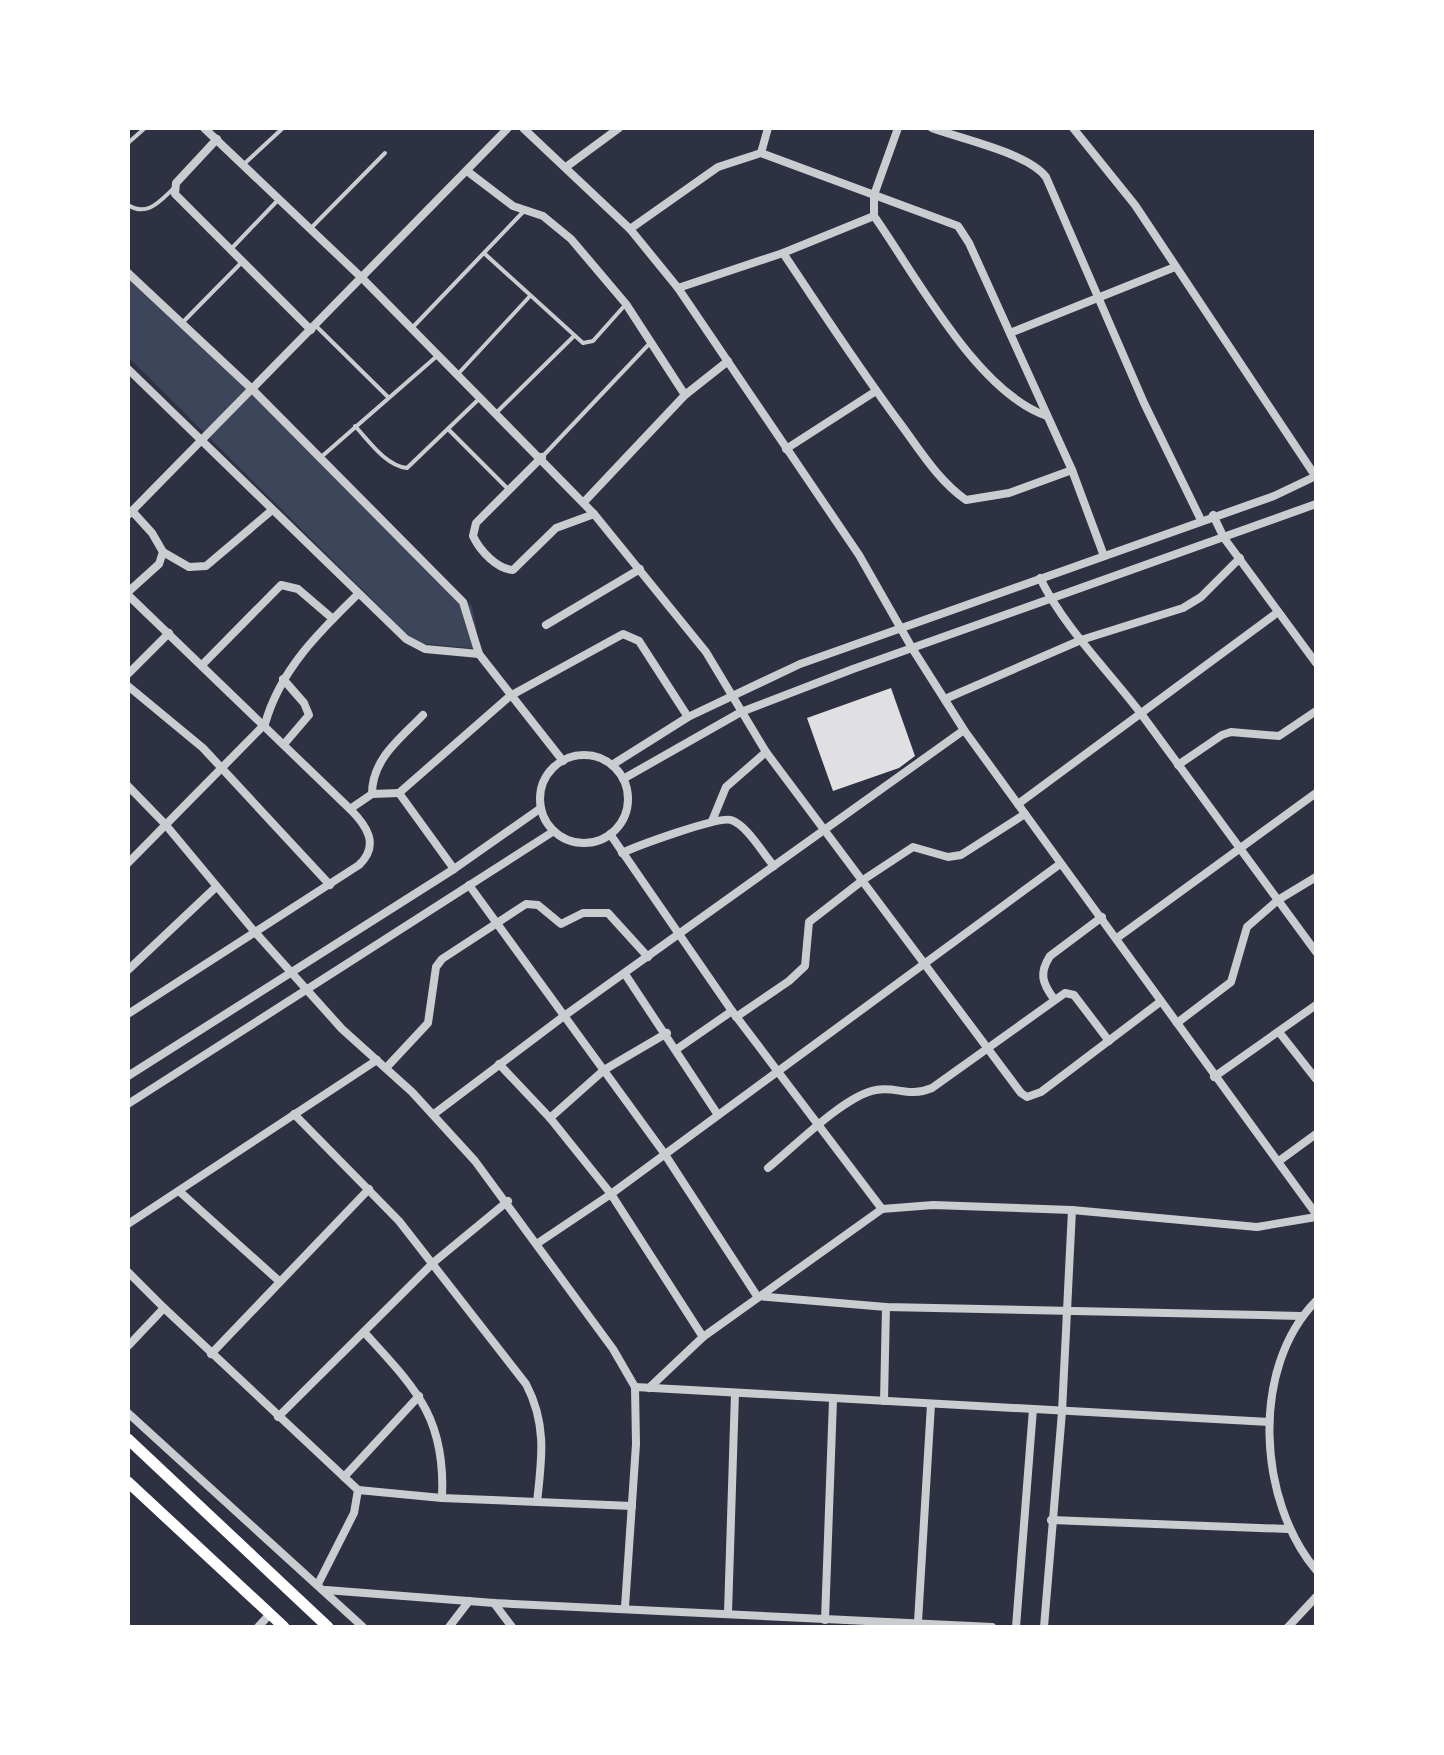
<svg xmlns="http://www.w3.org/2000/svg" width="1444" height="1755" viewBox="0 0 1444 1755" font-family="Overpass,sans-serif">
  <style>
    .green { fill: #3c4559 }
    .building { fill: #e0e0e3 }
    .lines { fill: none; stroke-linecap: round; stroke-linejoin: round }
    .service { stroke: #caccd0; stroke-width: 4 }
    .minor { stroke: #caccd0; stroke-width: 8 }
    .secondary { stroke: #fff; stroke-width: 11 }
  </style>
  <rect width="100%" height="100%" fill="#2d3142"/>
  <!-- green -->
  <polygon class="green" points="128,275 472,606 480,649 416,643 128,357"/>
  <!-- building -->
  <polygon class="building" points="891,688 915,756 899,768 833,791 807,718"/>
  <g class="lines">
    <!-- service -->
    <g class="service">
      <polyline points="128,143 145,128"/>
      <polyline points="244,164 283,128"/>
      <path d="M128,205c19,12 31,-3 45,-16"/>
      <polyline points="311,228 385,153"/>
      <polyline points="232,248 278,200"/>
      <polyline points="485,254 583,343 593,341 626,304"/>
      <polyline points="183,322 242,262"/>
      <polyline points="316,326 388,397"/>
      <polyline points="412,328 524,211"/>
      <polyline points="458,374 530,296"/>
      <polyline points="497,412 574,336"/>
      <path d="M355,426c14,15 31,40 52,42l73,-70"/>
      <polyline points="448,429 508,489"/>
      <polyline points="542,457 650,343"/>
      <polyline points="320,458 437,356"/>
    </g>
    <!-- minor -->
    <g class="minor">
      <polyline points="204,128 363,279 594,514 706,652 766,752 1021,1093 1027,1097 1041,1092 1160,1002"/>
      <polyline points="523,128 630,229 678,288 859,555 912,648 964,730 1316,1214"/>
      <path d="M898,128l-24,67v21c43,61 103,176 173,200"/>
      <path d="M932,128c29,11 96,25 114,49l98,226 57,117"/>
      <polyline points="1073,128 1135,205 1316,477"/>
      <polyline points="217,139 176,183 175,194 311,330"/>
      <polyline points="761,153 768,128"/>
      <polyline points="566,167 619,128"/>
      <polyline points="467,171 513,206 543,216 571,239 626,304 685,395"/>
      <polyline points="630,229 718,167 761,153 958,226 969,243 1072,470 1104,556"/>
      <path d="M783,253c39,58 77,117 119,173 19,26 37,55 64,74l43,-7 63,-23"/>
      <polyline points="128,273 253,390 463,602 479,654 563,761"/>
      <polyline points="678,288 783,253 874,216"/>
      <polyline points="1010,333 1175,267"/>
      <polyline points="128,369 406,639 425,649 479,654"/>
      <polyline points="786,449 876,391"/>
      <path d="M542,457l-66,66 -3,13c7,15 24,33 40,34l43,-42 38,-14"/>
      <polyline points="584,502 685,395 728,361"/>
      <polyline points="128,515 508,128"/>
      <polyline points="1213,515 1224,538 1316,663"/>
      <polyline points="163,552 189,567 206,566 271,511"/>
      <path d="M1040,578c25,51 68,92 102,137 58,79 116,158 174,237"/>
      <polyline points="128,592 159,564 163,552 152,533 132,511"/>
      <polyline points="128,595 350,809 372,794 399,793"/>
      <polyline points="546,625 640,569"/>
      <polyline points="202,665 281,585 298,589 333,619"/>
      <polyline points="128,674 169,633"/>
      <polyline points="283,679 304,703 309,715 285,743"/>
      <polyline points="128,686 203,748 330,885"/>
      <polyline points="945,699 1081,640 1183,608 1201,597 1240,558"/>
      <circle cx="584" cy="799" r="44"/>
      <polyline points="612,765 688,717 800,664 1274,496 1316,476"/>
      <polyline points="1178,765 1222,735 1231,732 1279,736 1316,711"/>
      <polyline points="623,779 741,712 853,669 1316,504"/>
      <polyline points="128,786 165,824 254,931 342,1029 412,1092 475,1161 613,1349 635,1387 636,1444 625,1607"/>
      <path d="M372,794c0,-35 28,-55 51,-79"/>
      <polyline points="1018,804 1278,612"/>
      <polyline points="712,821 726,787 766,752"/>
      <polyline points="610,834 732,1011 882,1209"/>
      <path d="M622,853c15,-7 96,-37 109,-33 16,5 32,34 43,46"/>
      <path d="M128,863l137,-139c15,-54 54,-92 93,-130"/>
      <polyline points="454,869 399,793 510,696 623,634 639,641 688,717"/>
      <polyline points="469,885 664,1153 757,1296 886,1307 1301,1316"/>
      <polyline points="1117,938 1316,793"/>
      <polyline points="128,970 216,887"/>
      <polyline points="625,974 718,1115"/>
      <path d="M1054,999c-12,-16 -15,-26 -4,-43l52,-39"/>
      <path d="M128,1014l231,-149c21,-20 8,-39 -9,-56"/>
      <polyline points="736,1017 789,981 805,966 809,922 863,880 913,847 948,857 961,855 1025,814"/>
      <polyline points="1177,1023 1231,982 1247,927 1278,900 1316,877"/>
      <polyline points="1279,1032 1316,1079"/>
      <polyline points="677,1049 732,1011"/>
      <polyline points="499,1064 550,1118 611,1194 703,1337"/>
      <polyline points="386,1068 428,1023 436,967 442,959 526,904 538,905 561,924 583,913 608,913 648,957"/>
      <polyline points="128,1076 454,869 541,808"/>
      <polyline points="1214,1077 1316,1005"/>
      <polyline points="128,1104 554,831"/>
      <path d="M294,1114l105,107 127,163c21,40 16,74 11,118"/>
      <polyline points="434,1114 564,1016 964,730"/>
      <polyline points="550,1118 604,1070 667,1033"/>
      <polyline points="1279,1161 1316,1134"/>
      <path d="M768,1168c26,-21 77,-73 108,-78 21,-4 32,8 56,-2l133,-95 9,2 35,46"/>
      <polyline points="179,1191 279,1281"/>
      <polyline points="128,1224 377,1060"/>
      <polyline points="538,1243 611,1194 1060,864"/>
      <polyline points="128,1272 164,1308 128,1346"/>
      <path d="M1316,1301c-66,67 -58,200 0,269"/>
      <polyline points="164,1308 358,1490 442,1498 632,1506"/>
      <path d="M364,1332c51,56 82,85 78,166"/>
      <polyline points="211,1354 369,1189"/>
      <polyline points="635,1387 1269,1422"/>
      <polyline points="649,1388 703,1337 882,1209 933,1205 1072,1210 1257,1227 1316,1217"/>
      <polyline points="884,1401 886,1307"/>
      <polyline points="128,1413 363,1627"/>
      <polyline points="278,1417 434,1262 508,1201"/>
      <polyline points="344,1477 419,1396"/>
      <polyline points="1051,1520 1288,1529"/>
      <polyline points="318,1584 354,1513 358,1490"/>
      <polyline points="326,1590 494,1603 992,1627"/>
      <polyline points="494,1603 512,1627"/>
      <polyline points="728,1613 735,1393"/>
      <polyline points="825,1620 833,1400"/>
      <polyline points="918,1622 931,1404"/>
      <polyline points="258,1627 270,1614"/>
      <polyline points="449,1627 469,1601"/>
      <polyline points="1016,1627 1033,1409"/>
      <polyline points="1044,1627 1062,1412 1072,1210"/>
      <polyline points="1288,1627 1316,1597"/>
    </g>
    <!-- secondary -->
    <g class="secondary">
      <polyline points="128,1439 328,1627"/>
      <polyline points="128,1482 284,1627"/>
    </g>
  </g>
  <!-- border -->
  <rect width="1444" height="1755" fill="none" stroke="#ffffff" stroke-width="260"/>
</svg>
